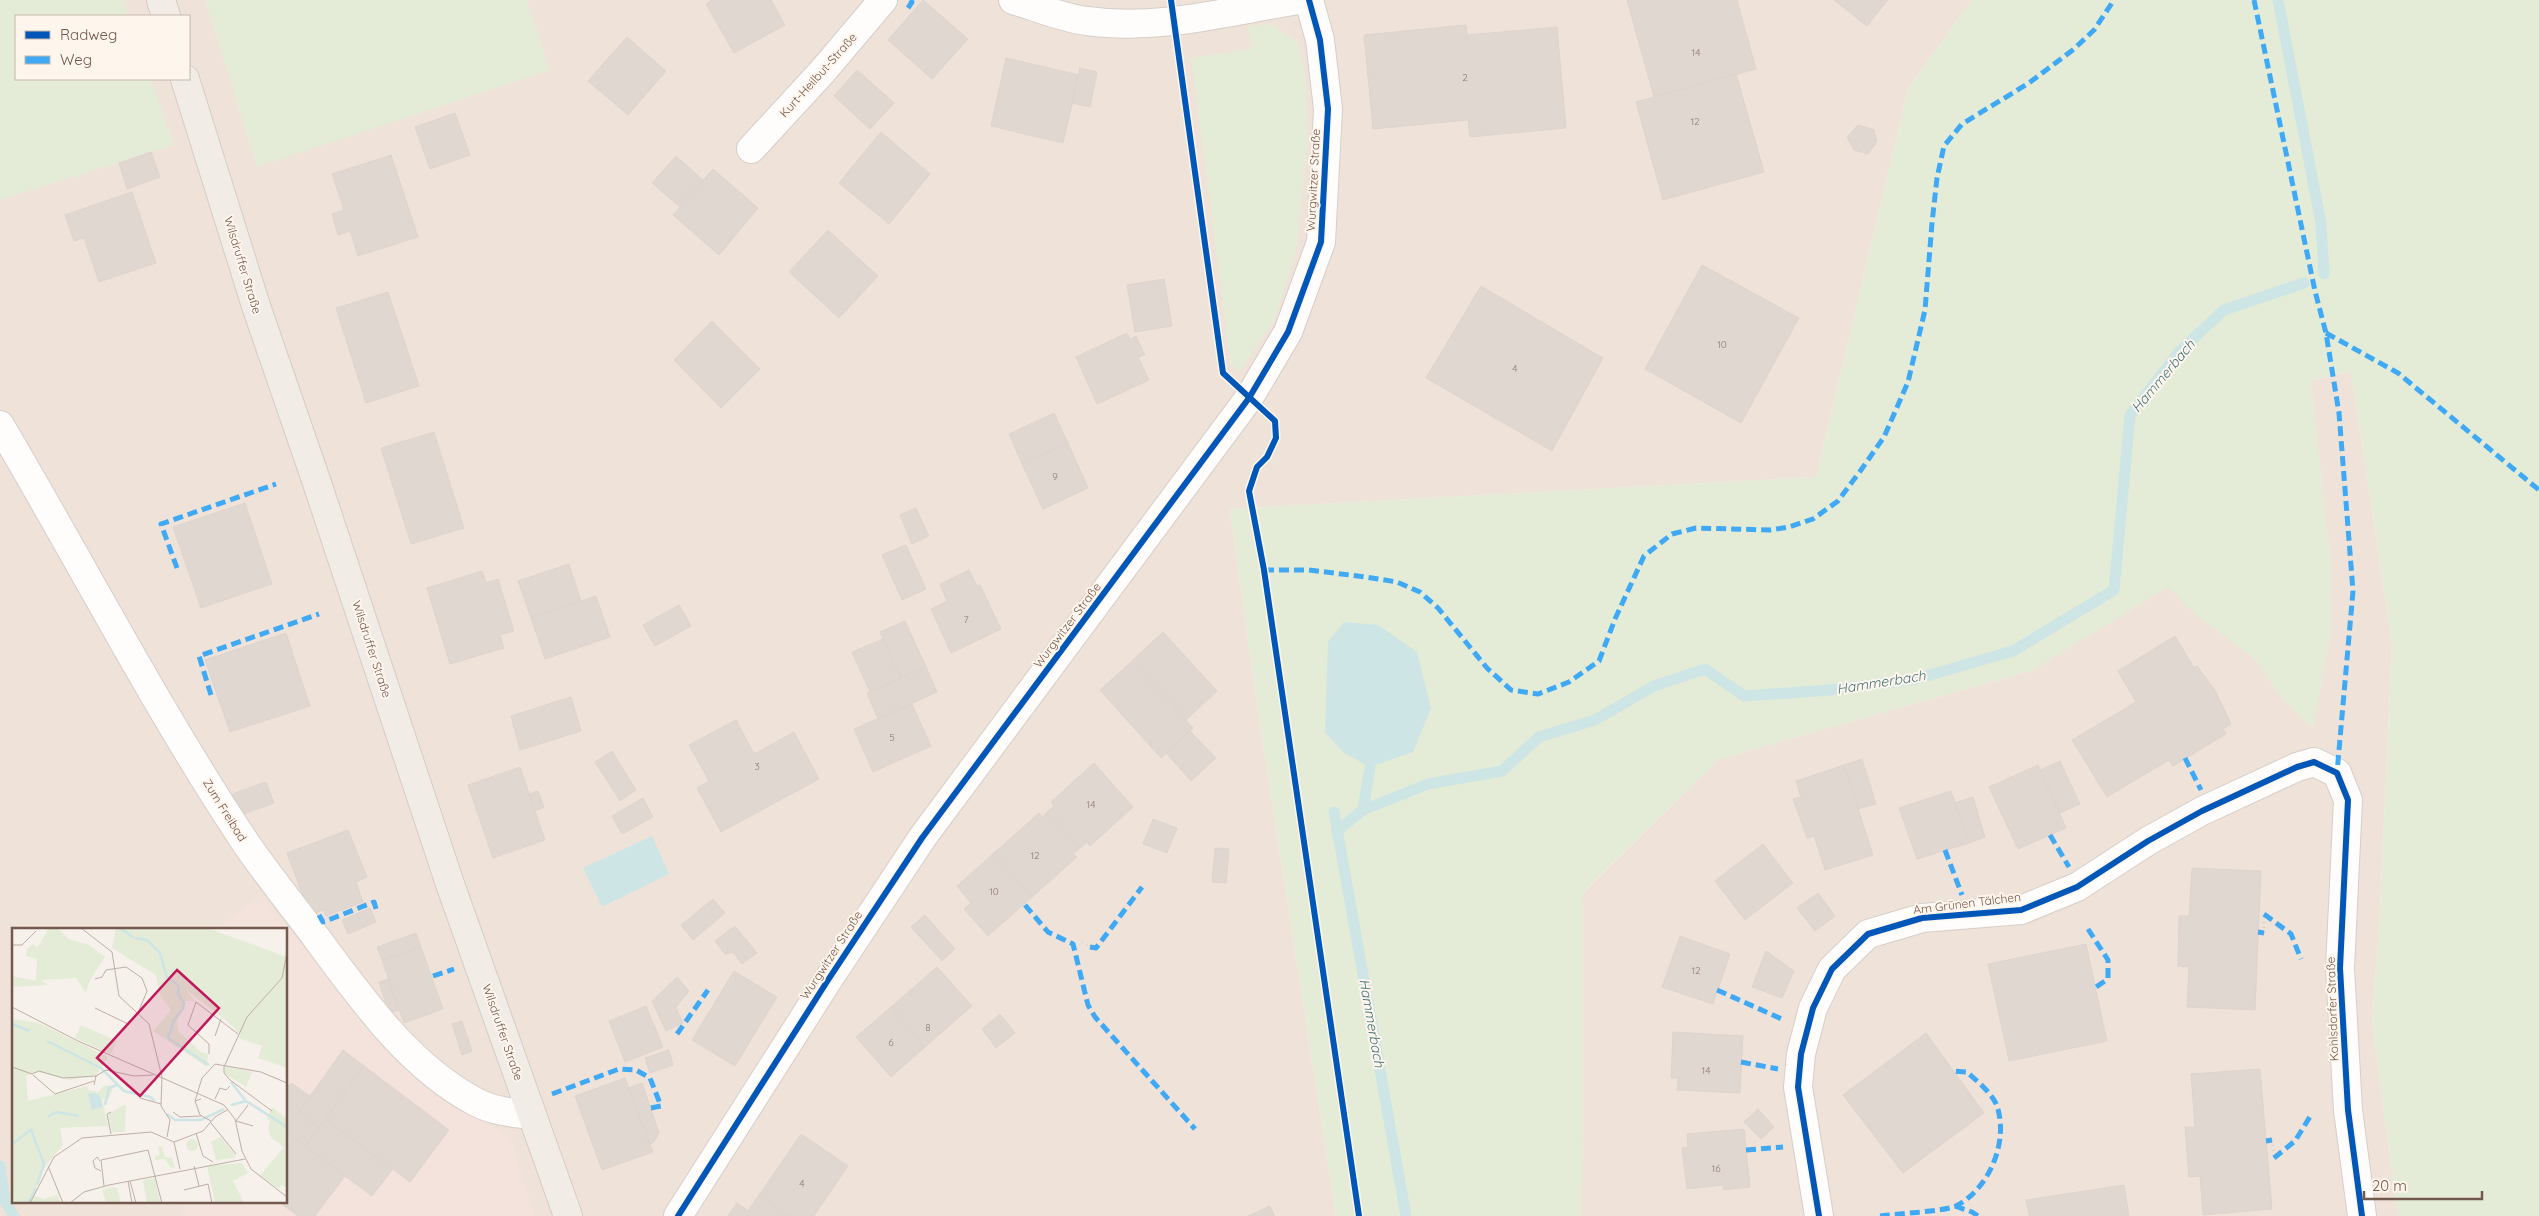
<svg xmlns="http://www.w3.org/2000/svg" width="2539" height="1216" viewBox="0 0 2539 1216" font-family="Quicksand,sans-serif">
  <style>
    .residential { fill: #efe3d9; fill-rule: evenodd }
    .commercial { fill: #f3e3dc }
    .green { fill: #e4ecd7 }
    .water { fill: #cde5e5 }
    .lines { fill: none; stroke-linecap: round; stroke-linejoin: round }
    .stream { stroke: #cde5e5; stroke-width: 11 }
    .building { fill: #e0d7d1; stroke: #dfd4cd }
    .minor-casing { stroke: #d5cec9; stroke-width: 30 }
    .major-casing { stroke: #d5ccc7; stroke-width: 30 }
    .path { stroke: #d7d0cb; stroke-width: 3; stroke-dasharray: 1 4; stroke-linecap: butt }
    .minor { stroke: #fefdfc; stroke-width: 28 }
    .major { stroke: #f1ece6; stroke-width: 28 }
    .quiet { stroke: #3fa9f5; stroke-width: 5; stroke-dasharray: 10 5; stroke-linecap: butt }
    .cycleway-casing { stroke: #fef6ed; stroke-width: 9 }
    .cycleway { stroke: #0057b8; stroke-width: 6 }
    .labels { text-anchor: middle; dominant-baseline: central; stroke-width: 4; stroke-linejoin: round; paint-order: stroke }
    .number-label { font-size: 10px; fill: #907a71 }
    .street-label { font-size: 12px; fill: #73584d; stroke: #fef6ed }
    .water-label { font-size: 14px; font-style: italic; fill: #44777e; stroke: #fef6ed }
    .inset-river { fill: none; stroke: #cde5e5; stroke-width: 2.5 }
    .inset-road { fill: none; stroke: #beafa7; stroke-width: 1 }
    .view { fill: #c2185b; fill-opacity: 0.15; stroke: #c2185b; stroke-width: 2.5 }
    .inset-edge { fill: none; stroke: #73584d; stroke-width: 2.5 }
  </style>
  <rect width="100%" height="100%" fill="#f6f1eb"/>
  <!-- residential -->
  <g class="residential">
    <path d="M0,0h1972l-64,89 -92,388 -586,32 29,209 77,498h-1336zM16,16h173v63h-173zM14,930h272v272h-272z"/>
    <polygon points="2351,372 2392,643 2380,911 2372,1022 2398,1216 1582,1216 1583,893 1719,759 2033,670 2311,380"/>
  </g>
  <!-- commercial -->
  <polygon class="commercial" points="260,895 381,1039 474,1116 510,1138 535,1216 179,1216 182,1212 184,1202 286,1202 286,930 215,930"/>
  <!-- green -->
  <g class="green">
    <polygon points="0,0 123,0 129,16 16,16 16,79 151,79 174,145 0,200"/>
    <polygon points="205,0 527,0 550,70 257,167"/>
    <polygon points="1972,0 2539,0 2539,1216 2398,1216 2372,1022 2380,911 2392,643 2351,372 2311,380 2331,563 2331,632 2313,729 2281,697 2256,660 2193,612 2168,587 2033,670 1719,759 1583,892 1582,1216 1336,1216 1259,718 1230,509 1816,477 1908,89"/>
    <polygon points="1271,24 1297,42 1305,70 1308,144 1296,250 1274,321 1239,372 1231,363 1191,58 1252,49 1248,26"/>
  </g>
  <!-- water -->
  <g class="water">
    <polygon points="1344,622 1378,625 1417,652 1431,708 1413,752 1370,767 1344,753 1325,732 1328,642"/>
    <polygon points="652,836 669,874 602,907 583,868"/>
  </g>
  <g class="lines">
    <!-- stream -->
    <g class="stream">
      <polyline points="2278,0 2321,223 2324,274"/>
      <polyline points="1363,810 1370,767"/>
      <polyline points="1334,812 1406,1216"/>
      <polyline points="1337,831 1363,810 1428,784 1502,771 1539,737 1595,720 1654,686 1705,669 1744,696 1830,690 1916,679 2013,651 2114,590 2130,415 2179,352 2224,310 2304,283"/>
      <polyline points="0,1166 5,1201 14,1216"/>
    </g>
  </g>
  <!-- building -->
  <g class="building">
    <polygon points="712,0 771,0 785,25 734,53 706,4"/>
    <polygon points="923,0 968,39 932,79 888,40"/>
    <polygon points="1627,0 1737,0 1756,69 1654,97"/>
    <polygon points="1834,0 1888,0 1867,26"/>
    <polygon points="1466,25 1467,35 1557,27 1566,128 1470,137 1468,120 1373,129 1364,35"/>
    <polygon points="627,37 666,71 628,115 588,81"/>
    <polygon points="1006,58 1079,75 1063,143 991,126"/>
    <polygon points="1080,68 1097,72 1090,107 1072,103"/>
    <polygon points="857,70 894,103 870,129 834,96"/>
    <polygon points="1736,74 1764,172 1663,200 1636,102"/>
    <polygon points="455,113 470,155 430,169 415,127"/>
    <polygon points="1858,125 1874,130 1877,142 1868,154 1854,150 1847,137"/>
    <polygon points="881,132 930,174 889,224 839,183"/>
    <polygon points="151,152 160,177 127,189 119,163"/>
    <polygon points="391,155 418,237 358,256 350,231 338,235 332,214 344,210 332,174"/>
    <polygon points="676,156 703,180 680,207 652,183"/>
    <polygon points="713,169 758,208 719,255 673,215"/>
    <polygon points="132,192 156,263 99,282 84,238 74,241 65,215"/>
    <polygon points="828,230 878,276 839,318 789,272"/>
    <polygon points="1702,265 1799,318 1741,423 1645,369"/>
    <polygon points="1164,279 1172,326 1135,332 1127,285"/>
    <polygon points="1481,286 1603,358 1552,451 1426,378"/>
    <polygon points="388,292 419,386 366,403 336,308"/>
    <polygon points="712,321 760,369 721,408 674,360"/>
    <polygon points="1127,333 1130,339 1136,336 1140,345 1145,355 1138,357 1149,380 1097,404 1076,357"/>
    <polygon points="1054,413 1068,443 1022,464 1009,434"/>
    <polygon points="434,432 464,528 411,544 381,448"/>
    <polygon points="1068,443 1088,488 1043,509 1022,464"/>
    <polygon points="245,503 272,584 201,608 173,527"/>
    <polygon points="916,508 929,536 912,544 900,515"/>
    <polygon points="906,545 926,589 902,600 882,555"/>
    <polygon points="569,564 581,601 531,618 518,581"/>
    <polygon points="969,570 977,586 980,585 1001,629 951,653 931,609 947,601 940,584"/>
    <polygon points="482,571 486,583 498,579 514,631 500,635 504,648 450,664 427,588"/>
    <polygon points="596,596 610,637 545,659 531,618"/>
    <polygon points="679,605 691,626 655,646 643,625"/>
    <polygon points="905,621 926,667 901,678 880,632"/>
    <polygon points="1163,632 1217,691 1186,720 1132,661"/>
    <polygon points="286,633 310,706 230,732 205,660"/>
    <polygon points="2175,636 2194,668 2197,666 2216,692 2231,724 2223,729 2226,734 2173,766 2169,760 2107,797 2072,740 2136,702 2118,671"/>
    <polygon points="883,639 901,678 870,692 852,652"/>
    <polygon points="1132,661 1193,728 1161,758 1100,690"/>
    <polygon points="926,667 937,692 878,719 867,693"/>
    <polygon points="571,697 581,731 520,750 511,716"/>
    <polygon points="912,704 931,746 873,772 854,729"/>
    <polygon points="736,720 754,754 794,732 819,779 721,832 697,788 709,781 689,745"/>
    <polygon points="1190,731 1216,758 1191,781 1166,753"/>
    <polygon points="612,751 636,790 620,801 595,762"/>
    <polygon points="1862,759 1876,804 1858,809 1844,765"/>
    <polygon points="2060,761 2080,804 2060,813 2040,770"/>
    <polygon points="1094,763 1133,807 1090,846 1087,842 1080,848 1047,812 1054,806 1051,802"/>
    <polygon points="1844,765 1873,855 1825,870 1814,836 1807,838 1793,799 1801,797 1796,781"/>
    <polygon points="2038,765 2066,828 2018,849 1989,787"/>
    <polygon points="520,767 545,840 493,858 468,785"/>
    <polygon points="266,782 274,803 240,815 232,794"/>
    <polygon points="538,791 544,807 535,811 529,794"/>
    <polygon points="1951,791 1969,843 1917,859 1899,808"/>
    <polygon points="1973,797 1985,837 1969,843 1955,803"/>
    <polygon points="643,798 653,817 622,834 612,816"/>
    <polygon points="1047,812 1080,848 1073,854 1077,857 1032,897 994,853 1039,813 1042,817"/>
    <polygon points="1153,819 1177,828 1167,853 1143,844"/>
    <polygon points="348,830 367,877 356,882 363,902 326,916 323,910 310,915 287,853"/>
    <polygon points="1763,844 1793,883 1745,920 1715,881"/>
    <polygon points="1215,848 1229,849 1226,883 1212,882"/>
    <polygon points="994,853 1032,897 988,936 964,909 971,903 957,886"/>
    <polygon points="2192,868 2261,871 2255,1010 2187,1007 2189,967 2178,966 2179,916 2189,916"/>
    <polygon points="1818,893 1835,916 1815,931 1797,908"/>
    <polygon points="713,899 725,913 693,940 681,925"/>
    <polygon points="370,908 376,922 348,934 342,920"/>
    <polygon points="925,915 955,949 942,961 911,927"/>
    <polygon points="735,926 757,953 742,964 733,952 725,954 715,941"/>
    <polygon points="416,933 421,947 382,960 377,947"/>
    <polygon points="1680,936 1730,954 1713,1004 1662,987"/>
    <polygon points="2086,944 2107,1041 2009,1061 1988,964"/>
    <polygon points="421,947 443,1009 404,1023 382,960"/>
    <polygon points="1766,951 1794,971 1782,998 1752,987"/>
    <polygon points="937,967 972,1006 925,1047 891,1007"/>
    <polygon points="734,971 777,997 735,1066 692,1040"/>
    <polygon points="677,977 689,991 676,1007 683,1023 666,1031 652,1001"/>
    <polygon points="388,979 399,1010 389,1013 379,982"/>
    <polygon points="646,1006 663,1047 625,1062 609,1021"/>
    <polygon points="891,1007 925,1047 891,1077 856,1037"/>
    <polygon points="1000,1014 1015,1033 996,1048 982,1029"/>
    <polygon points="462,1021 472,1051 462,1055 452,1024"/>
    <polygon points="1673,1032 1743,1036 1740,1093 1677,1090 1678,1078 1671,1078"/>
    <polygon points="1926,1033 1984,1113 1903,1173 1843,1095"/>
    <polygon points="343,1050 364,1066 319,1127 298,1113"/>
    <polygon points="669,1050 673,1065 650,1073 645,1058"/>
    <polygon points="364,1066 449,1130 410,1182 325,1119"/>
    <polygon points="2260,1069 2272,1209 2203,1215 2200,1176 2189,1177 2185,1127 2195,1127 2191,1074"/>
    <polygon points="625,1078 653,1152 602,1170 575,1096"/>
    <polygon points="291,1083 310,1096 290,1124 286,1121 286,1088"/>
    <polygon points="642,1083 659,1133 654,1142 650,1144 629,1088"/>
    <polygon points="1758,1109 1774,1127 1761,1139 1744,1122"/>
    <polygon points="298,1113 319,1127 305,1146 286,1132 286,1128"/>
    <polygon points="325,1119 392,1170 372,1196 305,1146"/>
    <polygon points="1744,1129 1750,1187 1723,1190 1723,1185 1687,1189 1682,1148 1688,1147 1687,1134"/>
    <polygon points="286,1132 345,1176 315,1216 298,1216 279,1202 286,1202"/>
    <polygon points="801,1134 848,1166 814,1216 789,1216 759,1195"/>
    <polygon points="2124,1185 2129,1216 2029,1216 2026,1200"/>
    <polygon points="759,1195 789,1216 728,1216 737,1203 748,1211"/>
    <polygon points="1270,1206 1275,1216 1248,1216"/>
  </g>
  <g class="lines">
    <!-- minor casing -->
    <g class="minor-casing">
      <g id="minor">
        <path d="M1013,0c24,7 49,18 74,21 72,10 142,-10 212,-21"/>
        <polyline points="751,149 822,72 883,0"/>
        <path d="M0,425c82,139 156,283 245,417 23,34 49,65 73,98 43,58 91,127 158,162 17,9 37,11 56,13"/>
        <polyline points="678,1216 828,980 922,838 1249,398 1288,332 1321,242 1328,109 1320,40 1309,0"/>
        <polyline points="1819,1216 1798,1087 1801,1054 1813,1008 1832,969 1868,934 1922,918 2021,910 2077,887 2148,841 2202,811 2297,767 2314,762 2337,773 2348,800 2340,968 2348,1110 2362,1216"/>
      </g>
    </g>
    <!-- major casing -->
    <g class="major-casing">
      <g id="major">
        <polyline points="161,0 166,16"/>
        <polyline points="185,79 256,306 316,480 450,884 568,1216"/>
      </g>
    </g>
    <!-- path -->
    <g class="path">
      <polyline points="2264,933 2264,914"/>
      <polyline points="1082,942 1090,947"/>
      <polyline points="2272,1140 2274,1158"/>
    </g>
    <!-- minor -->
    <use href="#minor" class="minor"/>
    <!-- major -->
    <use href="#major" class="major"/>
    <!-- quiet -->
    <g class="quiet">
      <polyline points="2254,0 2315,291 2326,333 2339,413 2353,591 2337,773"/>
      <polyline points="908,8 912,2 910,0"/>
      <polyline points="2326,333 2398,373 2539,490"/>
      <polyline points="177,568 161,524 276,484"/>
      <polyline points="1264,570 1309,570 1366,577 1397,582 1420,592 1438,608 1487,668 1511,690 1538,694 1569,682 1599,661 1615,619 1644,556 1672,534 1696,528 1770,530 1789,527 1813,519 1838,501 1861,470 1884,437 1908,382 1925,310 1932,223 1937,178 1944,146 1962,124 2029,83 2074,49 2094,30 2114,0"/>
      <polyline points="211,695 199,656 319,614"/>
      <polyline points="2185,758 2201,790"/>
      <polyline points="2050,835 2069,867"/>
      <polyline points="1945,850 1962,895"/>
      <polyline points="1025,905 1048,932 1073,944 1088,1005 1095,1017 1195,1129"/>
      <polyline points="2264,914 2291,934 2301,959"/>
      <polyline points="319,915 323,922 374,902 377,912"/>
      <polyline points="2088,929 2108,960 2108,979 2096,987"/>
      <polyline points="2258,932 2264,933"/>
      <polyline points="1090,947 1096,948 1142,887"/>
      <polyline points="433,976 454,969"/>
      <polyline points="1717,990 1784,1020"/>
      <polyline points="677,1034 708,990"/>
      <polyline points="1741,1062 1778,1069"/>
      <polyline points="552,1094 619,1069 636,1070 650,1078 661,1106 651,1108"/>
      <polyline points="2266,1141 2272,1140"/>
      <polyline points="1746,1150 1783,1147"/>
      <polyline points="2274,1158 2295,1141 2311,1115"/>
      <polyline points="1955,1206 1972,1212 1978,1216"/>
      <path d="M1880,1216c15,-2 66,-5 76,-10 33,-17 53,-64 41,-100 -5,-13 -20,-25 -30,-34l-13,-1"/>
    </g>
    <!-- cycleway casing -->
    <g class="cycleway-casing">
      <g id="cycleway">
        <polyline points="1171,0 1223,373 1275,421 1276,438 1267,457 1257,467 1249,491 1264,570 1359,1216"/>
        <polyline points="678,1216 828,980 922,838 1249,398 1288,332 1321,242 1328,109 1320,40 1309,0"/>
        <polyline points="1819,1216 1798,1087 1801,1054 1813,1008 1832,969 1868,934 1922,918 2021,910 2077,887 2148,841 2202,811 2297,767 2314,762 2337,773 2348,800 2340,968 2348,1110 2362,1216"/>
      </g>
    </g>
    <!-- cycleway -->
    <use href="#cycleway" class="cycleway"/>
  </g>
  <g class="labels">
    <!-- number labels -->
    <g class="number-label">
      <text x="1696" y="52">14</text>
      <text x="1465" y="77">2</text>
      <text x="1695" y="121">12</text>
      <text x="1722" y="344">10</text>
      <text x="1515" y="368">4</text>
      <text x="1055" y="476">9</text>
      <text x="966" y="619">7</text>
      <text x="892" y="737">5</text>
      <text x="757" y="766">3</text>
      <text x="1091" y="804">14</text>
      <text x="1035" y="855">12</text>
      <text x="994" y="891">10</text>
      <text x="1696" y="970">12</text>
      <text x="928" y="1027">8</text>
      <text x="891" y="1042">6</text>
      <text x="1706" y="1070">14</text>
      <text x="1716" y="1168">16</text>
      <text x="802" y="1183">4</text>
    </g>
    <!-- street labels -->
    <g class="street-label">
      <text transform="translate(818 75) rotate(-48)">Kurt-Heilbut-Straße</text>
      <text transform="translate(1313 180) rotate(-87)">Wurgwitzer Straße</text>
      <text transform="translate(243 265) rotate(73)">Wilsdruffer Straße</text>
      <text transform="translate(1067 625) rotate(-53)">Wurgwitzer Straße</text>
      <text transform="translate(372 649) rotate(72)">Wilsdruffer Straße</text>
      <text transform="translate(225 810) rotate(58)">Zum Freibad</text>
      <text transform="translate(1967 903) rotate(-7)">Am Grünen Tälchen</text>
      <text transform="translate(831 955) rotate(-57)">Wurgwitzer Straße</text>
      <text transform="translate(2332 1009) rotate(-92)">Kohlsdorfer Straße</text>
      <text transform="translate(503 1032) rotate(71)">Wilsdruffer Straße</text>
    </g>
    <!-- water labels -->
    <g class="water-label">
      <text transform="translate(2163 376) rotate(-50)">Hammerbach</text>
      <text transform="translate(1881 682) rotate(-9)">Hammerbach</text>
      <text transform="translate(1372 1023) rotate(80)">Hammerbach</text>
    </g>
  </g>
  <!-- overview -->
  <g transform="translate(12 928)">
    <rect width="275" height="275" fill="#f6f1eb"/>
    <path d="M37,0h8l12,11 20,6 16,12 -15,23 -4,13 -10,-15 -35,2 7,5 -36,2v-11l24,5 1,-22 -11,-3 1,-7 6,-5 4,4zM104,0h91l77,28 3,-9v121l-29,-10 4,-12 -23,-8 1,-4 -12,-12 -44,-34 11,13h-10l-8,21 1,9 23,21 7,2 -1,13 -54,-36 18,-21 -11,-15 -4,-20 -44,-27zM0,91l27,4 69,34 -12,18 -26,5 -32,-8 -12,4 2,25 59,-15 2,4 10,2 4,-6 6,-1 4,4 -5,11 -6,-1 6,27 -48,2 3,17 -17,20 -13,30 10,4 14,-4 4,8h-49zM69,97l36,16 -6,13 -36,-16zM214,138l26,6 -6,15 -22,-14zM114,176l-1,28h-13l-4,-18zM260,179l15,12v31l-16,-13 -3,-9 2,-7 -3,-3zM209,209l14,18v3l-19,2 -5,-18zM174 217a6 6 0 1 1 12 0a6 6 0 1 1-12 0ZM150,218l3,11 7,1 3,10 -5,-1 -5,-8 -10,1v-4l5,-1 -2,-8zM271,220l4,3v37l-6,-3 -2,4 -19,-13zM230,235l6,10 -15,8 11,22h-29l-8,-37zM143,250l5,25h-13l-4,-23zM100,259l5,1 4,15h-13l-3,-4 -3,-9z" fill="#e4ecd7"/>
    <path d="M81,165l6,1 4,13 -11,3 -4,-16z" fill="#cde5e5"/>
    <path class="inset-river" d="M108,0l14,10M123,10l12,2 13,13 7,24 12,9M0,96l18,7M156,110l6,-18 9,-11 1,-6 -6,-9 1,-7M156,110l41,27M35,113l54,27 23,23 26,6 5,4M219,154l14,18M93,177l4,-17 8,-3M219,177l15,-4 41,26M155,186l8,6h26l23,-11M36,189l8,-5 23,4M19,202l13,34 -7,21M0,216l20,-15M16,275l8,-15"/>
    <path class="inset-road" d="M69,0l31,24 7,44 30,28 13,53 -1,29 9,14 -3,17M0,17h10l14,-14M83,51l7,-2 4,-7 20,-3 16,11 5,13 -9,22 -10,11 -33,-16M0,79l66,34 146,64 11,14 7,32 9,18 36,28M203,108l6,-17M197,126v-10l-21,-19 8,-23 42,32M0,139l20,7 7,-3 24,7 33,-2M21,147l22,19 39,-13M82,157l2,-9 10,-6 28,6 19,-1M128,170l21,6M189,171l-6,2 5,14 11,6M203,171l5,-11 6,2 4,-4M183,173l7,-23 13,-14 46,8 26,11M260,183l-42,-31 -6,-7v-6l23,-50 35,-39 5,-25M99,184l-4,2 4,20M161,184l7,5 21,-1M224,193l12,-16M224,193l17,5M199,195l25,31M184,205l7,23 10,6M162,214l29,-11 12,-14 12,-7M162,214l6,27M88,233l-3,-4 -4,4 2,7 6,3M36,238l15,37M182,238l5,20M116,253l4,22M118,253l6,22M92,258l-3,-26 47,-10 14,53M172,262l24,-6 4,19M18,275l24,-46 28,-19 69,-6 23,10M58,275l14,-11 25,-7 136,-26"/>
    <path class="view" d="M165,42l42,38 -79,88 -43,-38z"/>
    <rect width="275" height="275" class="inset-edge"/>
  </g>
  <!-- legend -->
  <rect x="15" y="15" width="175" height="65" fill="#fef6ed" stroke="#c6b7ad"/>
  <rect x="25" y="31" width="25" height="8" fill="#0057b8" stroke="#c6b7ad"/>
  <text x="60" y="40" font-size="15" fill="#73584d">Radweg</text>
  <rect x="25" y="56" width="25" height="8" fill="#3fa9f5" stroke="#c6b7ad"/>
  <text x="60" y="65" font-size="15" fill="#73584d">Weg</text>
  <!-- scale -->
  <path d="M2364 1191v8h118v-8" fill="none" stroke="#73584d" stroke-width="2.5"/>
  <text x="2372" y="1191" font-size="15" fill="#73584d" stroke="#fef6ed" stroke-width="4" paint-order="stroke">20 m</text>
</svg>
